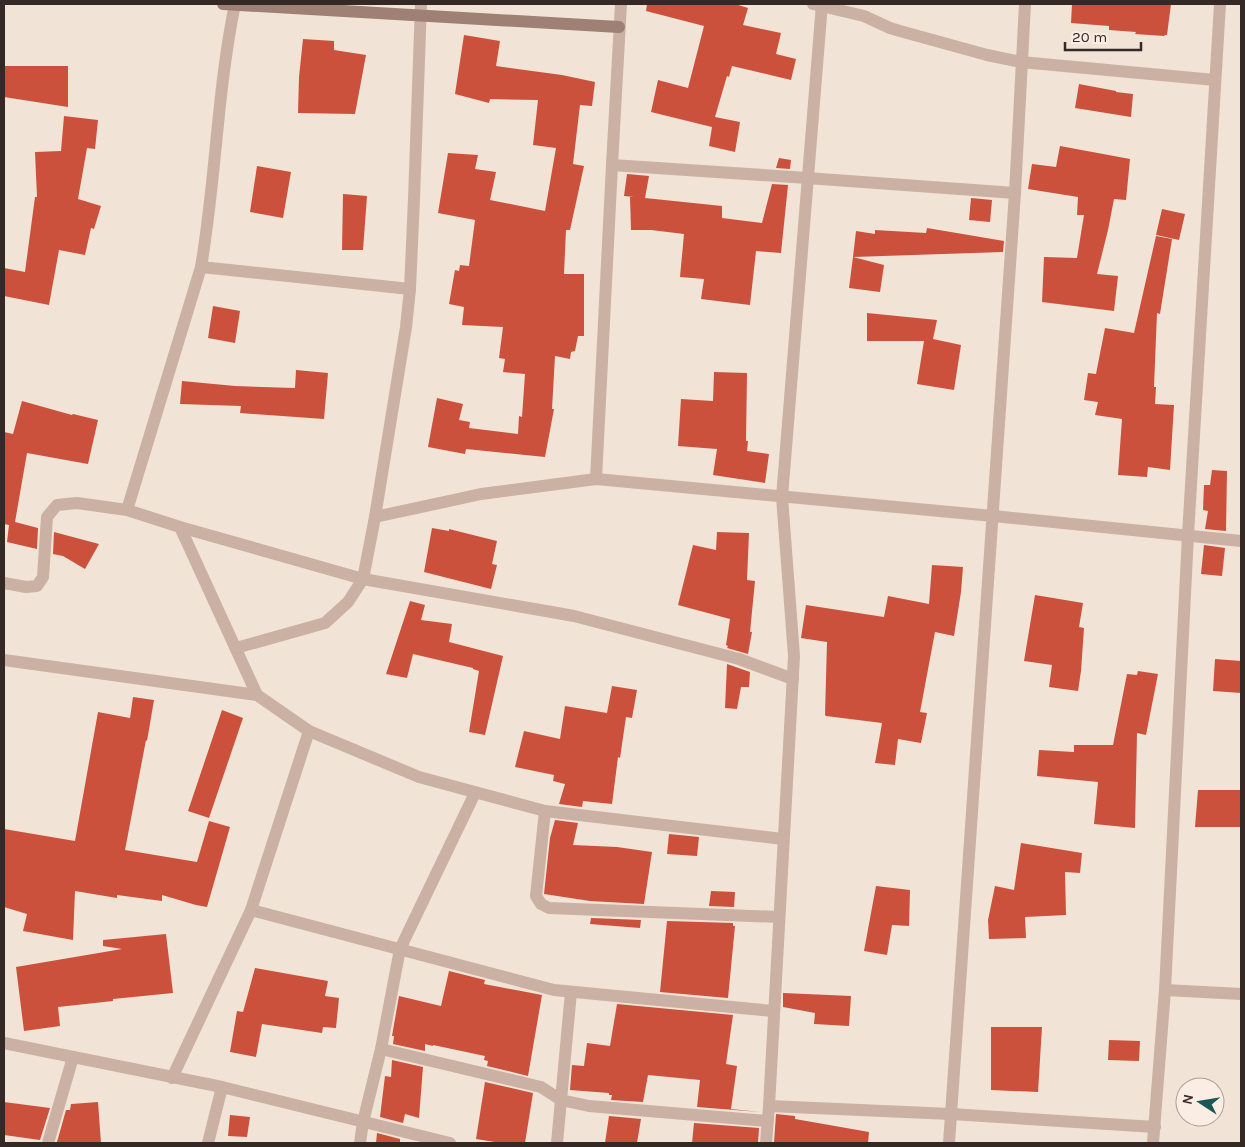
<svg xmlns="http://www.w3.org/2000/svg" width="1245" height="1147" viewBox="0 0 1245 1147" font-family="Karla,sans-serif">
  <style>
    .building { fill: #cb513c }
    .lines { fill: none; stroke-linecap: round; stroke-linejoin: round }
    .street { stroke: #cab1a3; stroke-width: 12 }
    .secondary { stroke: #9e8075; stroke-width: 12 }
  </style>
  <rect width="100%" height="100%" fill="#f2e3d7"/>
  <!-- building -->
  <g class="building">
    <polygon points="647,4 735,4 748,8 743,25 781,33 776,54 796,59 791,80 732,66 729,77 727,76 715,117 740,122 735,152 709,146 712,127 651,112 658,80 688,88 704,26 646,11"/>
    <polygon points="1072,4 1171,4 1167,35 1165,35 1164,36 1135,34 1136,32 1109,30 1109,26 1071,23"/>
    <polygon points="464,35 500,41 496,66 562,75 595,82 592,106 580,105 573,164 584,166 570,230 566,230 564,274 584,274 584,336 578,336 575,351 571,352 570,359 555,356 552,409 554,409 545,457 466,449 465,454 428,447 437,398 463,404 459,420 470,422 469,428 518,434 519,416 522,417 525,374 503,372 505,359 499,358 503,327 462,325 464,307 449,304 455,270 459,271 460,265 469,266 475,220 438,213 448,153 478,155 475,169 496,172 490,200 545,211 556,148 533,145 538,100 490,99 489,103 455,94"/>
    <polygon points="303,39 334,41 334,50 366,55 355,114 298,113 299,77"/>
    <polygon points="4,66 68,66 68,107 4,97"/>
    <polygon points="1079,84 1116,91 1116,92 1133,94 1131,117 1075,108"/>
    <polygon points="64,116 98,120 95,149 87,148 78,199 101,206 94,229 91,228 85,255 59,250 49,305 4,296 4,268 25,272 35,197 37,197 35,152 61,151"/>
    <polygon points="1060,146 1130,159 1126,200 1114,199 1108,230 1097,274 1118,276 1114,311 1042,302 1044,257 1077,258 1084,215 1077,215 1078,197 1028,189 1032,164 1056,167"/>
    <polygon points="779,158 791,160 790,169 776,168"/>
    <polygon points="257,166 291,172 283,218 250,212"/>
    <polygon points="627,174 649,176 645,198 722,206 722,218 762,223 772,184 788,185 781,253 756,251 750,305 701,299 704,279 680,277 684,234 651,230 631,230 630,197 634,197 624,196"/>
    <polygon points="343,194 367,196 363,250 342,250"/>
    <polygon points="971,198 992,200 990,222 969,220"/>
    <polygon points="1162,209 1185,214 1179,240 1156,235"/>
    <polygon points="927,228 1004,241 1003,252 853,257 856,231 875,234 875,230 926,233"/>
    <polygon points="1156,236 1172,239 1160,314 1157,313 1154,387 1156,387 1155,404 1174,405 1170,470 1148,467 1147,477 1118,475 1122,419 1095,415 1098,402 1084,400 1088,373 1096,374 1105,328 1134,333"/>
    <polygon points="853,257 884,265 880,292 849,288"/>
    <polygon points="213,306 240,311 235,343 208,338"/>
    <polygon points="867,313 937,320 933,339 961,345 954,390 917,384 924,341 867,341"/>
    <polygon points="296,370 328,373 324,419 240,413 241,406 180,404 182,381 235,386 295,388"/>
    <polygon points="714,372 747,373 746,441 748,441 747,451 769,454 765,483 713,475 717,449 678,446 681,399 713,401"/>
    <polygon points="22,401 72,415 73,414 98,420 88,464 27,453 15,522 38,528 37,549 7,542 9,525 4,524 4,432 13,434"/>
    <polygon points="1212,470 1227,471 1226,531 1205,529 1208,511 1203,510 1204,485 1210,485"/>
    <polygon points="432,528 449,531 449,529 497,541 492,564 497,565 491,589 424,572"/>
    <polygon points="54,532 99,544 85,569 63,556 53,554"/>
    <polygon points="717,532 749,533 747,580 755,581 750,632 752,632 748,654 727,648 728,646 726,645 730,619 678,605 693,545 716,550"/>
    <polygon points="1204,545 1225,548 1222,576 1201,574"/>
    <polygon points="932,565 963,567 961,592 954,636 935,632 920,712 927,713 921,743 898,739 895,765 875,763 882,723 826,716 825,715 827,642 801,638 806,605 884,617 888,596 929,604"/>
    <polygon points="1035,595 1083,603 1079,627 1084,628 1081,671 1078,691 1049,687 1052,665 1024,661"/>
    <polygon points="410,601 425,605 421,620 452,624 449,642 503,656 485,735 469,732 479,671 473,669 473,668 413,654 407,678 386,674"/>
    <polygon points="1215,659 1241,661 1241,693 1213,691"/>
    <polygon points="727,664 750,672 749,687 741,687 737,709 725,708"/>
    <polygon points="1138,671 1158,674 1146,735 1137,733 1135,828 1094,824 1098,782 1037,776 1039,750 1074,752 1074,745 1113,745 1127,674 1137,675"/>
    <polygon points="612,686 637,690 632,718 626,717 620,758 618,757 612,804 583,801 582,807 559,804 565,784 553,781 554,775 515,767 524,731 560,739 565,706 607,713"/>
    <polygon points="133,697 154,700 147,741 146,740 125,850 197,862 209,821 230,827 207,907 196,905 162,895 162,901 117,895 117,898 75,891 73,940 23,931 27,914 4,907 4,829 75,841 98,712 130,718"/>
    <polygon points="222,710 243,718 209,818 188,811"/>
    <polygon points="1198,790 1241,790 1241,827 1195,827"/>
    <polygon points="555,820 578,823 573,845 617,847 652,852 644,904 590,901 544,894 550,838"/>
    <polygon points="669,834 699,837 697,856 667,854"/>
    <polygon points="1021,843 1082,853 1080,873 1065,872 1066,915 1025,917 1026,938 989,939 988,920 995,886 1014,890"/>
    <polygon points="876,886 910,890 909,926 892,925 887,955 864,951"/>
    <polygon points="711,891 735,892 734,907 709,906"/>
    <polygon points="591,918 641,920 640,928 590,924"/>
    <polygon points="667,921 733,923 733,926 735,926 728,998 660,992"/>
    <polygon points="166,934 173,993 113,999 113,1001 58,1007 60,1026 24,1031 16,967 122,949 103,946 103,940"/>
    <polygon points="255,968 328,981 325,996 339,998 336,1028 323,1027 322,1033 262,1024 256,1057 230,1052 237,1011 243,1012"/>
    <polygon points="449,971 485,980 484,984 542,995 528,1076 487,1066 488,1061 484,1060 485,1056 433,1045 433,1046 425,1044 425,1051 393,1044 394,1036 392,1036 399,996 441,1006"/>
    <polygon points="783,993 851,996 849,1026 814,1024 815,1013 783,1007"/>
    <polygon points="617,1004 733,1015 726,1064 737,1066 731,1109 760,1112 697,1107 700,1080 648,1075 643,1102 611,1100 612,1095 609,1095 609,1093 570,1090 572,1065 584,1066 587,1043 610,1046"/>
    <polygon points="991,1027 1042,1027 1038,1092 991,1090"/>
    <polygon points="1109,1040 1140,1041 1139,1061 1108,1060"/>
    <polygon points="392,1060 423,1067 419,1118 405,1114 403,1123 380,1117 385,1076 391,1077"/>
    <polygon points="485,1082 533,1093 525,1143 501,1143 476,1139"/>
    <polygon points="4,1102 50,1108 40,1140 4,1135"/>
    <polygon points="98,1102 101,1143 69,1143 57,1142 66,1110 70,1110 71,1104"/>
    <polygon points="776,1114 795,1116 795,1119 869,1132 868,1143 774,1143"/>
    <polygon points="230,1115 250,1117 247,1137 228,1136"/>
    <polygon points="609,1116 641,1119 637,1143 605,1143"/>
    <polygon points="694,1123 759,1128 758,1143 692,1143"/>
    <polygon points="377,1133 400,1139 400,1143 376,1143"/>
  </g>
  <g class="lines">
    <!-- street -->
    <g class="street">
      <polyline points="813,4 864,16 890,28 900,31 987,55 1021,62 1215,80"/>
      <polyline points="612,165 807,178 1015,193"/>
      <polyline points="201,267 410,289"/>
      <polyline points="596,479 612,165 621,4"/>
      <path d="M127,510l74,-243c15,-88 16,-176 34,-263"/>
      <polyline points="375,517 481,494 596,479 993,516 1241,541"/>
      <polyline points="180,527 257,695"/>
      <polyline points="4,583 26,587 37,586 43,577 47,517 57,505 77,503 127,510 180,527 363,579 574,616 739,659 793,679"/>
      <polyline points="236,648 325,623 348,602 363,579 375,517 406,327 410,289 414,199 421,4"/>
      <polyline points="4,660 257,695 309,731 419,777 545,811 783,839"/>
      <polyline points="545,811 536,896 541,904 549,908 779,917"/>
      <polyline points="251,910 554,990 773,1011"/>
      <polyline points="1165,990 1241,994"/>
      <polyline points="4,1043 222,1087 450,1143"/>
      <polyline points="381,1049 541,1087 561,1100 589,1106 767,1121"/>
      <polyline points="172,1078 251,910 309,731"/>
      <polyline points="769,1106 951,1114 1155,1127"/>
      <polyline points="48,1143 73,1057"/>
      <polyline points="208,1143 222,1087"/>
      <polyline points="360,1143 363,1122 381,1049 400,949 475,793"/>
      <polyline points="557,1143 571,992"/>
      <polyline points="766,1143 769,1106 794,656 782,497 822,4"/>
      <polyline points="949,1143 1015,193 1025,4"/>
      <polyline points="1153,1143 1165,990 1188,535 1220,4"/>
    </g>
    <!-- secondary -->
    <polyline class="secondary" points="223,4 619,27"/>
  </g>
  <!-- border -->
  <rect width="1245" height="1147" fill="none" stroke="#352925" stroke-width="10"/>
  <!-- north arrow -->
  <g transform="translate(1200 1102) rotate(282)"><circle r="24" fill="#faede4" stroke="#ab9f98"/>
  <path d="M0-4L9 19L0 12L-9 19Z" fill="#1a5856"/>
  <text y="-8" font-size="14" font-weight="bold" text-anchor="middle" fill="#352925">N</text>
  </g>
  <!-- scale -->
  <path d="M1065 42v8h76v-8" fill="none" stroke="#352925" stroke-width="2.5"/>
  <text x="1072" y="42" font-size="15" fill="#352925" stroke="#faede4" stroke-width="4" paint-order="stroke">20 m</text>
</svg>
